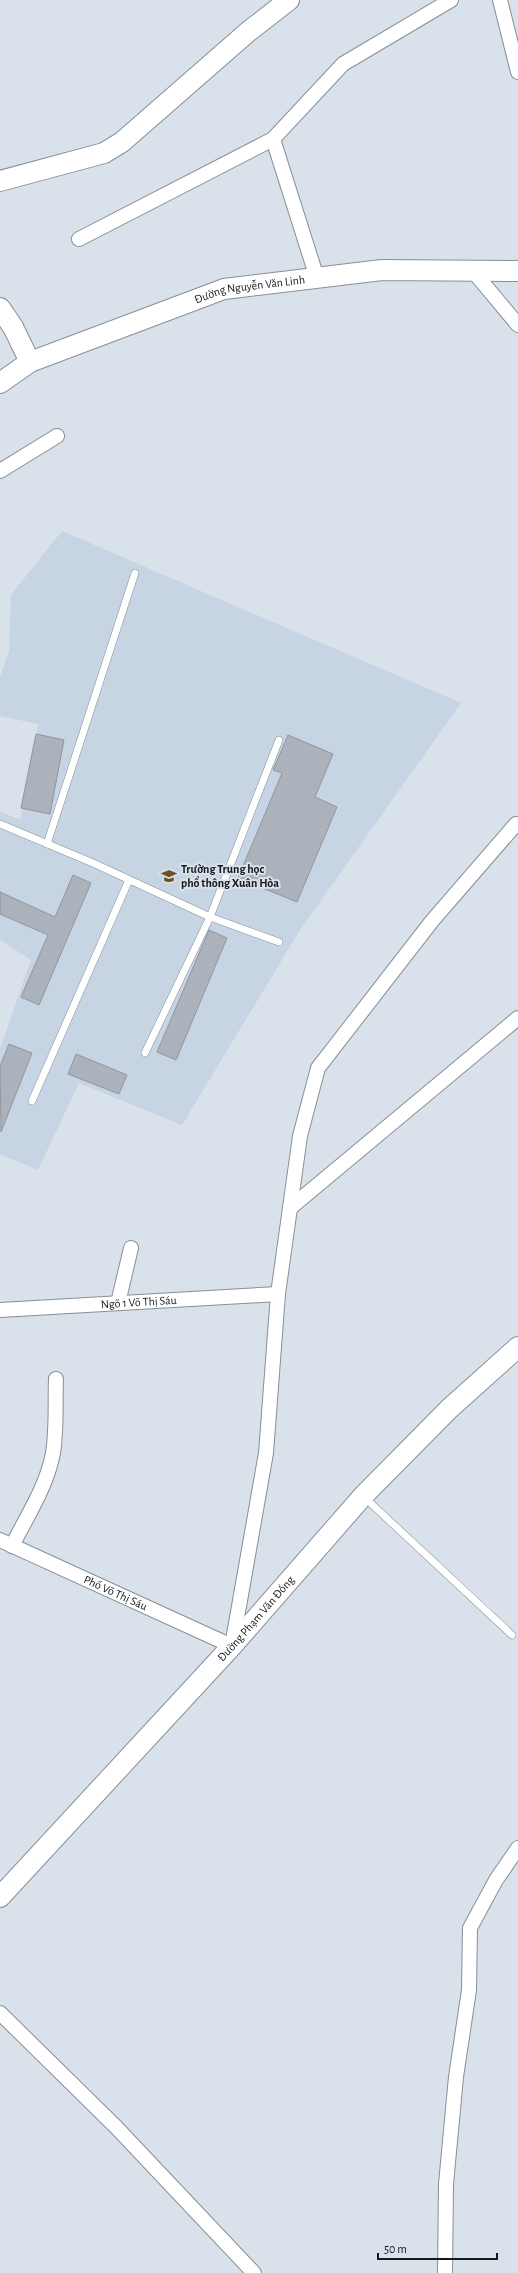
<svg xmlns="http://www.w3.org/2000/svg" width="518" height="2273" viewBox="0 0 518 2273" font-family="'Alegreya Sans',sans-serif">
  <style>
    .built { fill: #c7d4e4 }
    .building { fill: #abb2bc; stroke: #8f969f }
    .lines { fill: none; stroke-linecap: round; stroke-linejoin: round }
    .lane-casing { stroke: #878f98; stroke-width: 8 }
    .street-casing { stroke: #878f98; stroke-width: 16 }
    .secondary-casing { stroke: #878f98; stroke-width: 22 }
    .lane { stroke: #fff; stroke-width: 7 }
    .street { stroke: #fff; stroke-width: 14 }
    .secondary { stroke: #fff; stroke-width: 20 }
    .labels { text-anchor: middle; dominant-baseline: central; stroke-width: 4; stroke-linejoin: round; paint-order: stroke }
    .street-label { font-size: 12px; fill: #15181b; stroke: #d9e1eb }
    .poi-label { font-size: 12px; font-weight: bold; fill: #15181b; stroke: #d9e1eb; text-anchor: start }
  </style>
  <rect width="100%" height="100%" fill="#d9e1eb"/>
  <!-- built -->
  <polygon class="built" points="62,531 461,703 300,930 182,1125 79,1083 38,1170 0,1154 0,1049 31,960 0,940 0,811 20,820 38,724 0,716 0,677 9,651 11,595"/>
  <!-- building -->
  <g class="building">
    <polygon points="36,734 64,740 50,814 21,808"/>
    <polygon points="288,735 333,754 315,797 337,807 297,902 238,878 282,773 273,770"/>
    <polygon points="73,875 91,883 39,1005 21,997 48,935 0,914 0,892 55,917"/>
    <polygon points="209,930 227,938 176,1060 157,1052"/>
    <polygon points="9,1044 32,1053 1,1132 0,1066"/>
    <polygon points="76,1054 127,1075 119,1094 68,1074"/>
  </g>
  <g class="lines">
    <!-- lane casing -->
    <g class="lane-casing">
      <g id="lane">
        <polyline points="0,824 93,863 210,917 279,942"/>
        <polyline points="47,844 135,573"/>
        <polyline points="145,1053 210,917 279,740"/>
        <polyline points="32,1101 129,880"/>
        <polyline points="364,1497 512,1635"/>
      </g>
    </g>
    <!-- street casing -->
    <g class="street-casing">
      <g id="street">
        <polyline points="500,0 518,72"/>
        <polyline points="273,139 317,278"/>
        <polyline points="79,239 273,139 343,64 451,0"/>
        <polyline points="473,271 518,325"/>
        <polyline points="0,471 57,436"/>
        <polyline points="290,1208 518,1018"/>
        <polyline points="118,1303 131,1248"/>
        <path id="s1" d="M0,1310l278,-16"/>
        <path id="s2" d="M0,1540l232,106 34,-193 12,-159 22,-158 18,-68 114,-147 84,-97 2,2"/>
        <path d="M12,1546c15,-30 35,-60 41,-93 4,-25 2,-50 3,-74"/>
        <polyline points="0,2013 116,2127 254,2273"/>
        <polyline points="445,2273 446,2184 456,2077 469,1990 470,1928 496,1880 518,1848"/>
      </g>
    </g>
    <!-- secondary casing -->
    <g class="secondary-casing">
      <g id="secondary">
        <polyline points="0,181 104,153 122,142 249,31 289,0"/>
        <polyline points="0,308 13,327 30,362"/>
        <path id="s3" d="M0,383l30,-21 194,-73 158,-19 136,1"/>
        <path id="s4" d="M0,1897l232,-251 131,-150 86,-87 69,-62"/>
      </g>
    </g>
    <!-- lane -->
    <use href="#lane" class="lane"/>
    <!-- street -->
    <use href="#street" class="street"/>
    <!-- secondary -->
    <use href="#secondary" class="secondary"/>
  </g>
  <!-- icons -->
  <defs>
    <g id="school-bare" transform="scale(1.2)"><path d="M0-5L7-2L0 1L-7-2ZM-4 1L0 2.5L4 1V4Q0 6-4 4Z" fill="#6e5025" stroke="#d9e1eb" stroke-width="2.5" paint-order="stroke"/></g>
  </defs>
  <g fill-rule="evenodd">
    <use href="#school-bare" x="169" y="876"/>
  </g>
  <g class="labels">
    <!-- street labels -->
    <g class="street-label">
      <text stroke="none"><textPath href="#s3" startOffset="269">Đường Nguyễn Văn Linh</textPath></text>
      <text stroke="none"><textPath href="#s1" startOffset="139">Ngõ 1 Võ Thị Sáu</textPath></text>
      <text stroke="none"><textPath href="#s2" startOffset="127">Phố Võ Thị Sáu</textPath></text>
      <text stroke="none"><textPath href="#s4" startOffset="378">Đường Phạm Văn Đồng</textPath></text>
    </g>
    <!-- poi labels -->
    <g class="poi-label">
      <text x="181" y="869">Trường Trung học<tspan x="181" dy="14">phổ thông Xuân Hòa</tspan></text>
    </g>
  </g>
  <!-- scale -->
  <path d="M378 2253v6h119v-6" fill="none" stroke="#15181b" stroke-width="2"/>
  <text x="384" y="2253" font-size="12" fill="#15181b" stroke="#d9e1eb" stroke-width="3" paint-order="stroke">50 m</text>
</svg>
